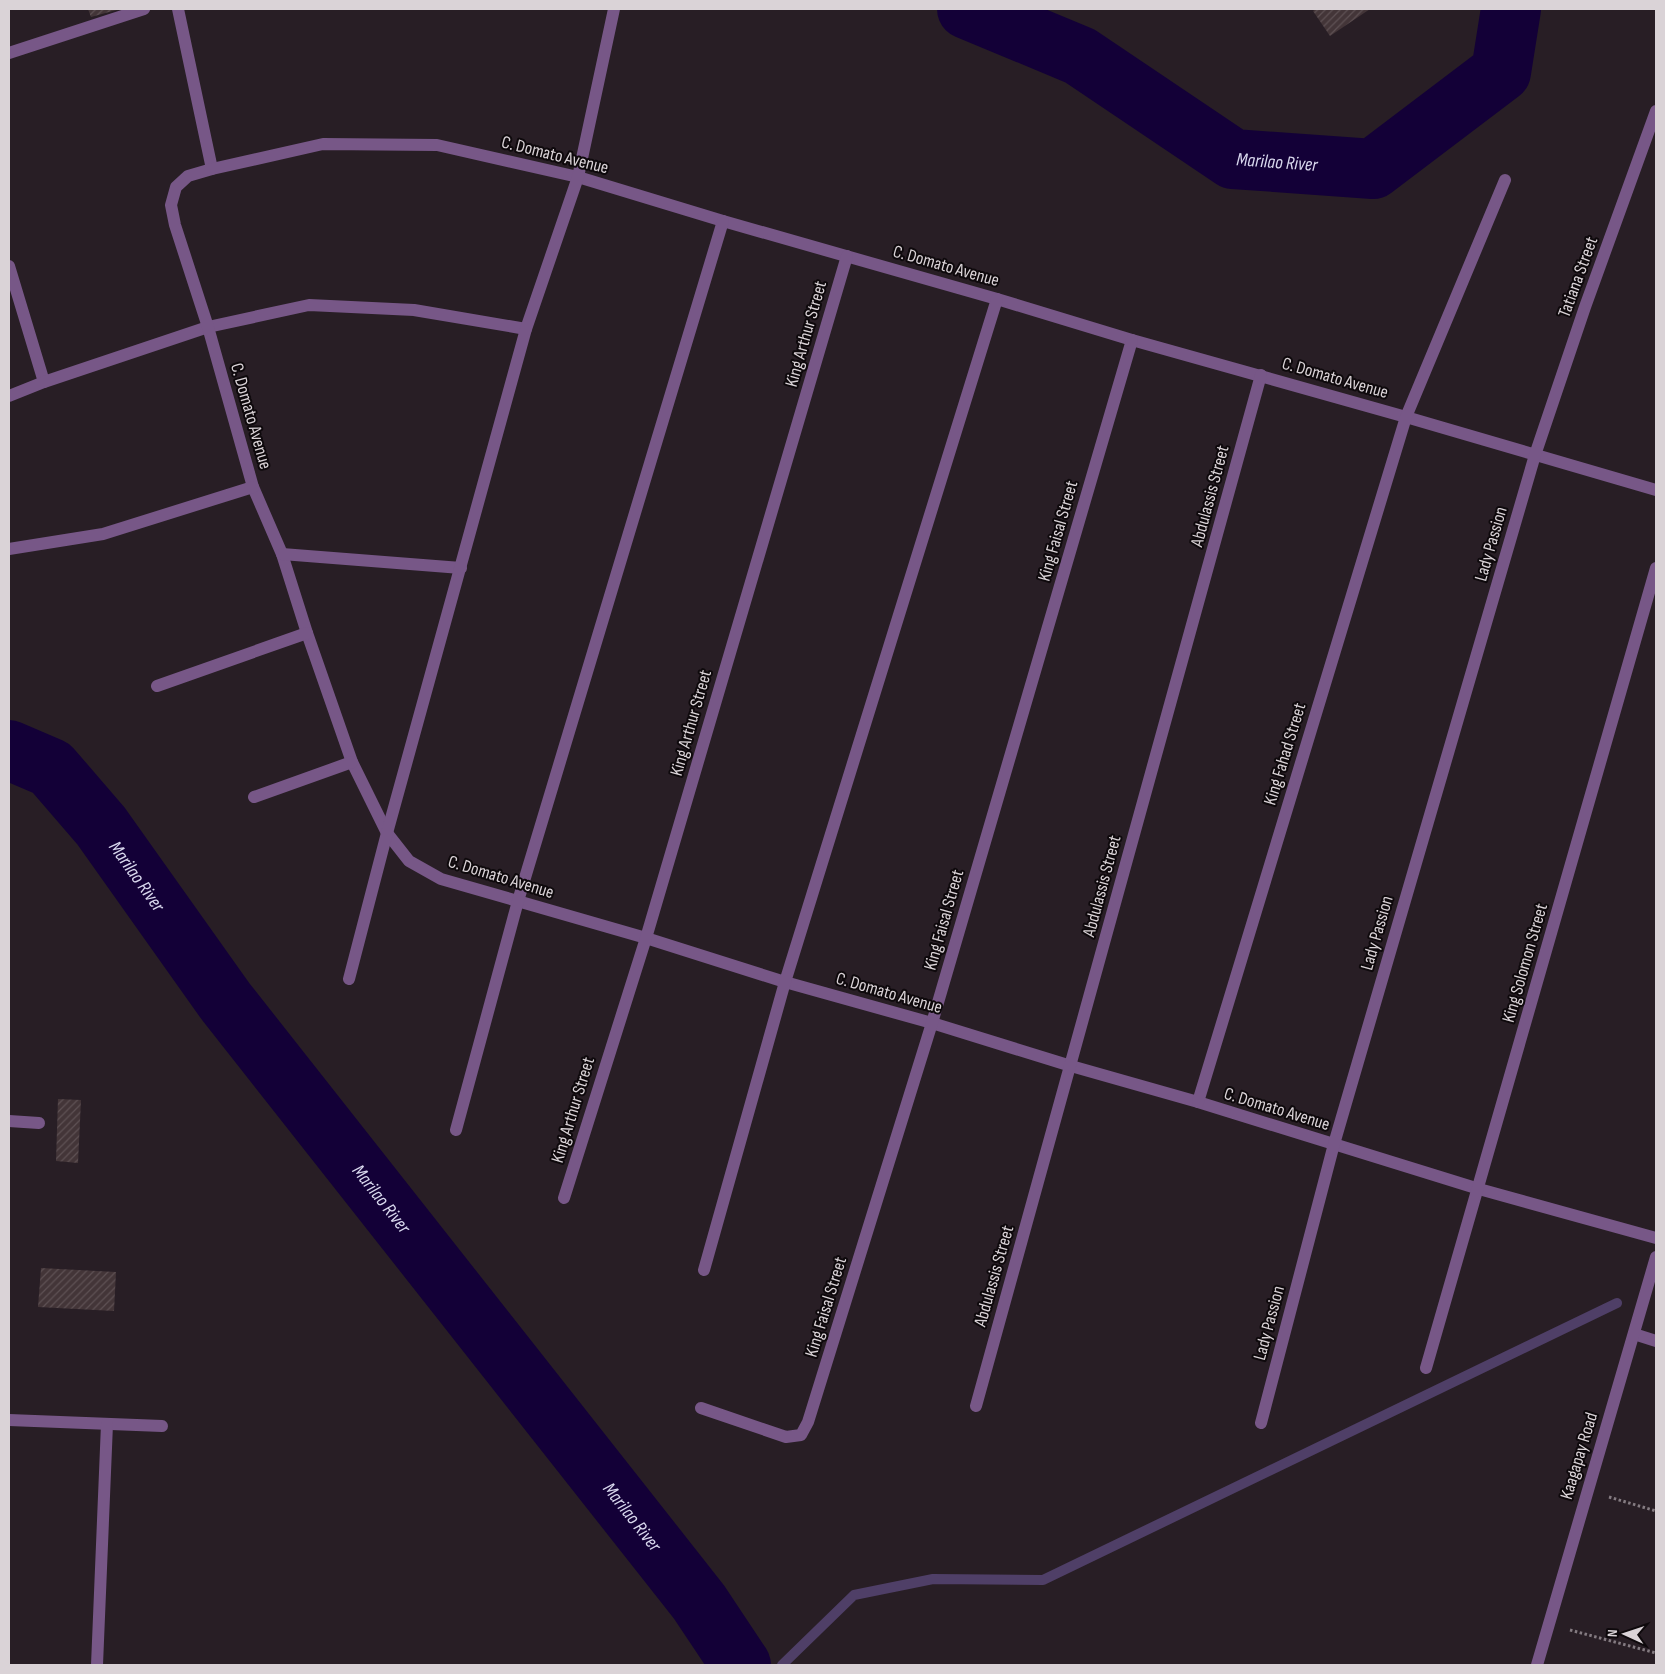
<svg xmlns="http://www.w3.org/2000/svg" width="1665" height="1674" viewBox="0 0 1665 1674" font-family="'Sofia Sans Condensed',sans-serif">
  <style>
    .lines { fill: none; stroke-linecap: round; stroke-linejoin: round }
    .stream { stroke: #4f3f67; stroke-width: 10 }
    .river { stroke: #130037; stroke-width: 60 }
    .building { fill: url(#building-hatch) }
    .path { stroke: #847b81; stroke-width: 3; stroke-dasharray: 2.5 2.5; stroke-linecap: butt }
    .minor { stroke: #775787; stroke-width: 12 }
    .labels { text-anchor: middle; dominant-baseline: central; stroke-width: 4; stroke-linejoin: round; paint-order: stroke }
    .street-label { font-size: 18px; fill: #dad3d7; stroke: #0e090c }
    .water-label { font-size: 19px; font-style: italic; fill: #d8d7ed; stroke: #0e090c }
  </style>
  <defs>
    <pattern id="building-hatch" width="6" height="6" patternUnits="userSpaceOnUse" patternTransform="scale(1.25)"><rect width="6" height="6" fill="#433538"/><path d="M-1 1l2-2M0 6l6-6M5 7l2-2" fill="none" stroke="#5e5154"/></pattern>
  </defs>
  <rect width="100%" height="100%" fill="#281e25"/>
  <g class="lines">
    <!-- stream -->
    <polyline class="stream" points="782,1665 854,1595 933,1579 1043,1580 1617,1303"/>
    <!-- river -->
    <g class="river">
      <path id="s1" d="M967,9l113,47 153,103 140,10 128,-97 10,-63"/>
      <path id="s2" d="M9,750l42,18 50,58 125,176 473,600 42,63"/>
    </g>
  </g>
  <!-- building -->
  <g class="building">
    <polygon points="88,9 120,9 91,17"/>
    <polygon points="1316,9 1370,9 1330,36 1313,11"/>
    <polygon points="58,1099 81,1100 78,1163 56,1161"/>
    <polygon points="41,1268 116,1272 114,1311 38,1307"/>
  </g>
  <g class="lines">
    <!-- path -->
    <g class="path">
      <polyline points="1609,1497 1656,1511"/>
      <polyline points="1570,1630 1656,1653"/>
    </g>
    <!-- minor -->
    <g class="minor">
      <polyline points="178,9 212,169"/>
      <polyline points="9,53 144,9"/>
      <polyline points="9,266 44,382"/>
      <polyline points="9,396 44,382 208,327 309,305 414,310 526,329"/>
      <polyline points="1656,490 1406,417 1132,340 997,299 723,221 578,177 437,145 323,144 212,169 188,176 176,187 171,205 175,225 208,327 253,487 282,554 307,633 352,762 387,833 409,861 441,879 646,938 785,982 932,1023 1071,1066 1198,1102 1479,1189 1656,1238"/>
      <polyline points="9,549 103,534 253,487"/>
      <polyline points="282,554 461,568"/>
      <polyline points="157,686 307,633"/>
      <polyline points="254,797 352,762"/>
      <polyline points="349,979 387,833 526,329 578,177 614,9"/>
      <polyline points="1198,1102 1406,417 1505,180"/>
      <polyline points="9,1121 39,1123"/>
      <polyline points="456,1130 518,901 723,221"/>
      <polyline points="564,1198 646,938 847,256"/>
      <polyline points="704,1270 785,982 997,299"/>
      <polyline points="1634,1334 1656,1341"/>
      <polyline points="1426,1368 1656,568"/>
      <polyline points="976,1406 1261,375"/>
      <polyline points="701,1408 786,1437 801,1435 808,1422 932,1023 1132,340"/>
      <polyline points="9,1420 162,1426"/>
      <polyline points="1261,1423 1334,1144 1535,455 1585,307 1656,111"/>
      <polyline points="97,1665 107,1424"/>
      <polyline points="1537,1665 1656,1257"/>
    </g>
  </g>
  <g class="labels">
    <!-- street labels -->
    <g class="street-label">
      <text transform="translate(555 155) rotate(14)">C. Domato Avenue</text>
      <text transform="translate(946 266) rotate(16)">C. Domato Avenue</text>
      <text transform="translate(1578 277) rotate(-70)">Tatiana Street</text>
      <text transform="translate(806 334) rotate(-74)">King Arthur Street</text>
      <text transform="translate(1335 378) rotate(16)">C. Domato Avenue</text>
      <text transform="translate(251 416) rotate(74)">C. Domato Avenue</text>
      <text transform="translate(1210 496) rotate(-75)">Abdulassis Street</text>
      <text transform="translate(1058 531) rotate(-74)">King Faisal Street</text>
      <text transform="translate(1491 544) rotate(-74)">Lady Passion</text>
      <text transform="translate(691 723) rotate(-74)">King Arthur Street</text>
      <text transform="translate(1285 754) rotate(-73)">King Fahad Street</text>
      <text transform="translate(501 877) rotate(17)">C. Domato Avenue</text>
      <text transform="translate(1102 886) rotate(-75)">Abdulassis Street</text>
      <text transform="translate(944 920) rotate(-74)">King Faisal Street</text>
      <text transform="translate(1377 933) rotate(-74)">Lady Passion</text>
      <text transform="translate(1525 963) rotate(-74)">King Solomon Street</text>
      <text transform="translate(889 993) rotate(16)">C. Domato Avenue</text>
      <text transform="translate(1277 1109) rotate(17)">C. Domato Avenue</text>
      <text transform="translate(573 1110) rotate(-73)">King Arthur Street</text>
      <text transform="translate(994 1276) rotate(-74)">Abdulassis Street</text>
      <text transform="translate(826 1307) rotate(-73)">King Faisal Street</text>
      <text transform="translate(1269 1323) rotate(-75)">Lady Passion</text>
      <text transform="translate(1579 1456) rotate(-73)">Kaagapay Road</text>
    </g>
    <!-- water labels -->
    <g class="water-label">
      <text stroke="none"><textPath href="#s1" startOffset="351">Marilao River</textPath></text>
      <text stroke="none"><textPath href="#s2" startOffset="184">Marilao River</textPath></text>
      <text stroke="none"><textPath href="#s2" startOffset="589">Marilao River</textPath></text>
      <text stroke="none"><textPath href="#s2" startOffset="994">Marilao River</textPath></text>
    </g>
  </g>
  <!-- border -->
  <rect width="1665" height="1674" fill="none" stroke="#dad3d7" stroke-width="20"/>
  <!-- north arrow -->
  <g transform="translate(1625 1634) rotate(273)" stroke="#0e090c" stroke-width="4" paint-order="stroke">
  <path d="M0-4L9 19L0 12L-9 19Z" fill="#dad3d7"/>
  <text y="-8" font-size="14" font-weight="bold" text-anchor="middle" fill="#dad3d7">N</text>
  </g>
</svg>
